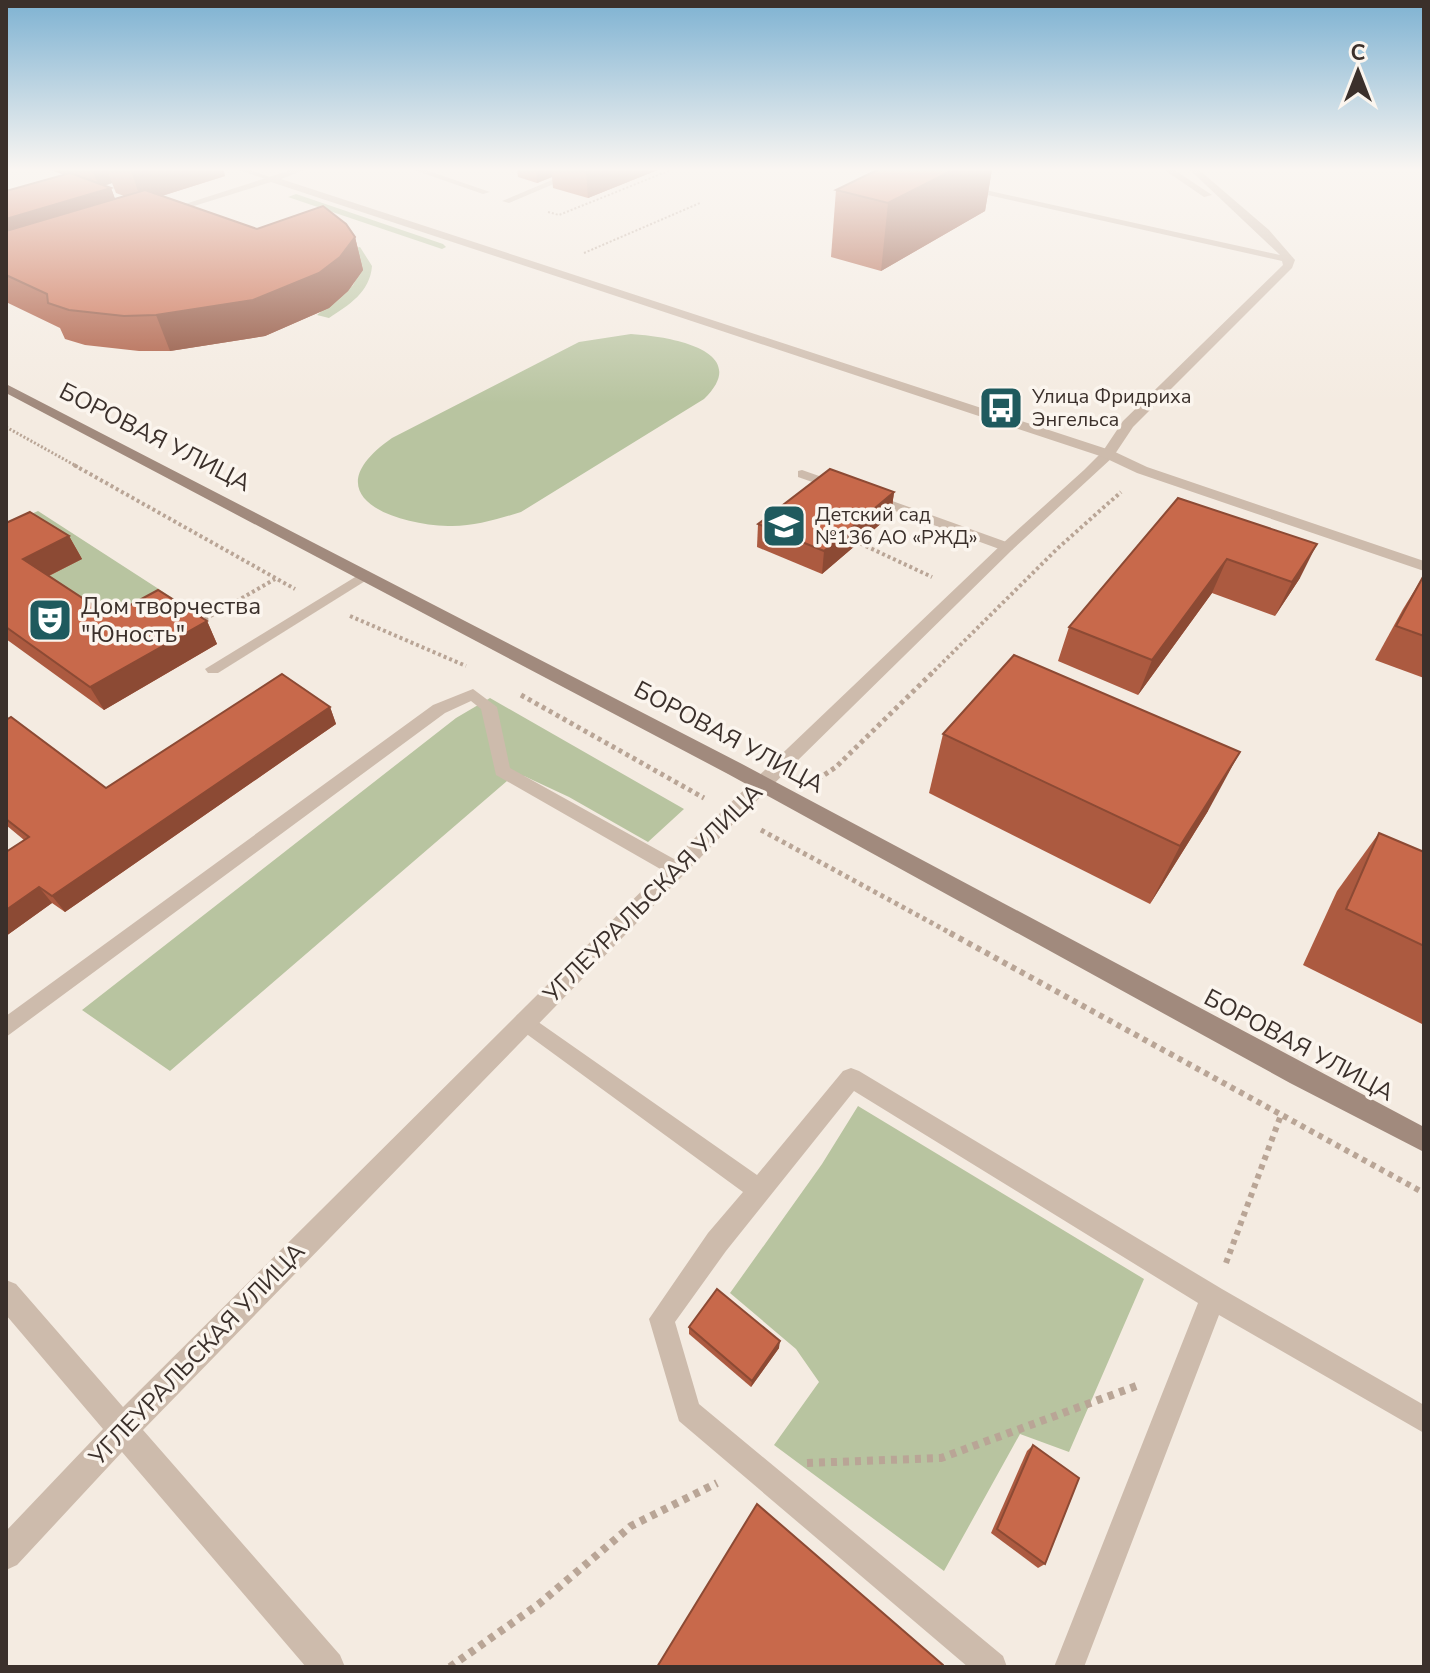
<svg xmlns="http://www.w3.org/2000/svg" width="1430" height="1673" viewBox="0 0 1430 1673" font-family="'Nunito Sans',sans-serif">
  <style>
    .green { fill: #b8c4a0 }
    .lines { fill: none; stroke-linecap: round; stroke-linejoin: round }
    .path-far5 { stroke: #b9a596; stroke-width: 2; stroke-dasharray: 2 2; stroke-linecap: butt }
    .path-far4 { stroke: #b9a596; stroke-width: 3; stroke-dasharray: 2 2; stroke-linecap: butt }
    .path-far3 { stroke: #b9a596; stroke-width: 4; stroke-dasharray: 3 3; stroke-linecap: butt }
    .path-far2 { stroke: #b9a596; stroke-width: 5; stroke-dasharray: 4 4; stroke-linecap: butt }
    .path-far1 { stroke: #b9a596; stroke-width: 6; stroke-dasharray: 5 5; stroke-linecap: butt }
    .path { stroke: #b9a596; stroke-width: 8; stroke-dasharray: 6 6; stroke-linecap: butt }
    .service { fill: #cdbbac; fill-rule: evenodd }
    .minor { fill: #cdbbac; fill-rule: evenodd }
    .tertiary { fill: #cdbbac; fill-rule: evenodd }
    .secondary { fill: #a18a7d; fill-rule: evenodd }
    .wall { fill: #ac5a40; fill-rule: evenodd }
    .shaded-wall { fill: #8c4a34 }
    .building { fill: #c8694b; stroke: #8c4a34; stroke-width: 2 }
    .labels { text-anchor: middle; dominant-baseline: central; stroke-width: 7; stroke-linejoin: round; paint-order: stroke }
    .far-poi-label { font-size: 20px; fill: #3b302b; stroke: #fbf5ee; text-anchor: start }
    .street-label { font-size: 24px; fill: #3b302b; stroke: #fbf5ee }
    .poi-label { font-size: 24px; fill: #3b302b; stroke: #fbf5ee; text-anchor: start }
  </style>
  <rect width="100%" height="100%" fill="#f4ebe1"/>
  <!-- green -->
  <g class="green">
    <polygon points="296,194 443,244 446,247 442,249 288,197"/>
    <path d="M360,247l12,19c-2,26 -23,39 -43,52l-12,-3 36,-30 3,-6 -9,-29z"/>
    <path d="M631,334c34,2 124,15 73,65l-183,113c-23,7 -48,15 -73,14 -60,-2 -135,-33 -56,-88l187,-96z"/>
    <polygon points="38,511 185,606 123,639 36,582 81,559 6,525"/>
    <polygon points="490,698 684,809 648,842 569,797 524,776 507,781 170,1071 82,1010 456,718"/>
    <polygon points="858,1106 1144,1279 1069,1452 1020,1434 944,1571 774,1445 819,1382 796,1349 730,1293 822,1164"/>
  </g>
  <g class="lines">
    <!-- path-far5 -->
    <g class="path-far5">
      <polyline points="548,212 559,215 673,169"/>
      <polyline points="584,253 700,203"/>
    </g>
    <!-- path-far4 -->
    <polyline class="path-far4" points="6,427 78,467"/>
    <!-- path-far3 -->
    <g class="path-far3">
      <polyline points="74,465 295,589"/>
      <polyline points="855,541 932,577"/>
      <polyline points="350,616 466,666"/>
      <polyline points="200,622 275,579"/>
      <polyline points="930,675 1058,548 1121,492"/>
    </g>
    <!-- path-far2 -->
    <g class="path-far2">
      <polyline points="521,695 704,798"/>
      <polyline points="818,779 836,767 932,673"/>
      <polyline points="761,830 954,935"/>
    </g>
    <!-- path-far1 -->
    <g class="path-far1">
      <polyline points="950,933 1424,1193"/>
      <polyline points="1226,1263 1281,1115"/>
    </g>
    <!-- path -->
    <g class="path">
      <polyline points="807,1463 941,1458 1139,1385"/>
      <polyline points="450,1667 539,1604 631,1526 717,1483"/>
    </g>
    <!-- service -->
    <g class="service">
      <polygon points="235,169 247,169 276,179 272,181"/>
      <polygon points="411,169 423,169 490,192 483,194"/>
      <polygon points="578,169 589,169 509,203 502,201"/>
      <polygon points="802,470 842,484 844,487 838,491 798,477 798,471"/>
      <polygon points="870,493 1012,544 1014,547 1012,550 1002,550 865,500 865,494"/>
      <polygon points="365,571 370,572 370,578 218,673 208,673 205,669"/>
      <polygon points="473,689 497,707 510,768 683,864 685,869 683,874 669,874 496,775 481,709 471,701 445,713 6,1037 6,1016 433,705"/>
      <polygon points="524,1012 757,1175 843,1071 851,1068 859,1071 1222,1289 1424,1405 1424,1433 1219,1315 1084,1667 1054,1667 1198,1303 854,1091 726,1251 675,1322 699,1404 1003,1656 1007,1667 968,1667 679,1421 649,1319 708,1233 743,1192 517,1027 514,1021 517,1015"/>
    </g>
    <!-- minor -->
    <g class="minor">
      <polygon points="1163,169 1173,169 1212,195 1204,197"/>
      <polygon points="1189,169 1198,169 1269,230 1295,260 1292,268 1133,427 1113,457 1012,550 738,819 143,1430 340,1655 345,1667 306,1667 122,1452 17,1565 6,1570 6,1531 103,1429 6,1315 6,1280 16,1284 123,1407 724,809 1002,544 1084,470 1103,451 1123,421 1283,265 1282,261 961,189 958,184 1280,255"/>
    </g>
    <!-- tertiary -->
    <polygon class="tertiary" points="294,169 307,169 281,179 1113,451 1147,467 1424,561 1424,571 1137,473 1103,457 271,182 165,215 157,213"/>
    <!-- secondary -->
    <polygon class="secondary" points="6,384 742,764 1424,1127 1424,1152 1290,1083 728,774 6,393"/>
  </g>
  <!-- wall -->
  <g class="wall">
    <path d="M48,169h175l2,7 -63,20 95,33 98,8 8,33 -15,21 -19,17 -64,28 -95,15h-31l-54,-6 -20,-6 -5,-11 -54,-26v-111l58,-16zM112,183l4,10 8,3 -9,3 -4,-11 -7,-2z"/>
    <polygon points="517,169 660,169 588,198 553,188 552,177 537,183 518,177"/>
    <polygon points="879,169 992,169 985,211 881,271 831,257 836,190"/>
    <polygon points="894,492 891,515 822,574 757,547 758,524"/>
    <polygon points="1178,498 1300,578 1275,616 1212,593 1138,695 1058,661 1069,627"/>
    <polygon points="6,523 69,536 82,559 49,576 110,616 207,621 217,644 104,710 6,639"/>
    <polygon points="1424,575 1424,678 1375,660 1403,609"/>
    <polygon points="330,707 336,724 65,912 52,903 6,936 6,852 24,840 6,825 6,720 106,788"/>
    <polygon points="943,734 1208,811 1150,904 929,793"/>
    <polygon points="1379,833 1424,852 1424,1025 1303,965 1337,891"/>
    <polygon points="689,1327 779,1348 751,1387 689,1334"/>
    <polygon points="1033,1445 1045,1564 1038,1568 991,1533 1027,1451"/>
  </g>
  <!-- shaded-wall -->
  <g class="shaded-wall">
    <polygon points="92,169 107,169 112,183 99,187"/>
    <polygon points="130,169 223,169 225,176 142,202"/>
    <polygon points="536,169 551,169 552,177 537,183"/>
    <polygon points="595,169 660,169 588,198 586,172"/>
    <polygon points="955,169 992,169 985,211 881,271 888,203"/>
    <polygon points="111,188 123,220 6,257 6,219"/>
    <polygon points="355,237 363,270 348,291 329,308 265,336 170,351 156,315"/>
    <polygon points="894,492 891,515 822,574 824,551"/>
    <polygon points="69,536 82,559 36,582 23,559"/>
    <polygon points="1317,544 1300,578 1275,616 1292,582"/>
    <polygon points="1227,559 1212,593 1138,695 1152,660"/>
    <polygon points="207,621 217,644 104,710 90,687"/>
    <polygon points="330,707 336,724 65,912 52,896"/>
    <polygon points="1240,752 1208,811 1150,904 1180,846"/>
    <polygon points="39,887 52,903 6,936 6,910"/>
    <polygon points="780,1341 779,1348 751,1387 752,1381"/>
  </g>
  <!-- building -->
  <g class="building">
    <polygon points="574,169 595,169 586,172"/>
    <polygon points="879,169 955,169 888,203 836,190"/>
    <polygon points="70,173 111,188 6,219 6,191"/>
    <polygon points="145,190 257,229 323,206 346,224 355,237 340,257 319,273 253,300 156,315 124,316 69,310 48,303 47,294 6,275 6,231"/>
    <polygon points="830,469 894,492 824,551 758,524"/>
    <polygon points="1178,498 1317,544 1292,582 1227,559 1152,660 1069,627"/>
    <polygon points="30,512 69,536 23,559 110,616 158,590 207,621 90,687 6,627 6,523"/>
    <polygon points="1424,575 1424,636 1396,626"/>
    <polygon points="1014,655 1240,752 1180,846 943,734"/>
    <polygon points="282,674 330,707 52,896 39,887 6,910 6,852 29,837 6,819 6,720 11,717 106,788"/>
    <polygon points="1379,833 1424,852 1424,946 1346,909"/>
    <polygon points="717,1289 780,1341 752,1381 689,1327"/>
    <polygon points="1033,1445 1079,1478 1045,1564 997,1529"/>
    <polygon points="757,1504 943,1665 943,1667 657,1667"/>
  </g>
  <!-- sky -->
  <linearGradient id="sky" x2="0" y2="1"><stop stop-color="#7eb2d2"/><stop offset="0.42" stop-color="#faf6f2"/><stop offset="1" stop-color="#faf6f2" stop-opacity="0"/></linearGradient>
  <rect width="1430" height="403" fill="url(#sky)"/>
  <!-- icons -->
  <defs>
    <g id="bus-square" transform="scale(2.3)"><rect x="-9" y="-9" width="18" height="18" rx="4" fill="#1f5a5e" stroke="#fbf5ee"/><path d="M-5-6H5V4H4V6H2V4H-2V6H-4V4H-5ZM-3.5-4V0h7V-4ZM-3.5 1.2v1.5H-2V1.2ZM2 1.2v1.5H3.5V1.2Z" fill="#fff"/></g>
    <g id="school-square" transform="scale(2.3)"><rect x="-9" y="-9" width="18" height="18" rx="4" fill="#1f5a5e" stroke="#fbf5ee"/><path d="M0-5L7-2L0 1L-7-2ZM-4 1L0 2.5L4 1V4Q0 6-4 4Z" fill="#fff"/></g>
    <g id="theatre-square" transform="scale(2.3)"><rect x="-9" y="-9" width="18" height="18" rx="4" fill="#1f5a5e" stroke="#fbf5ee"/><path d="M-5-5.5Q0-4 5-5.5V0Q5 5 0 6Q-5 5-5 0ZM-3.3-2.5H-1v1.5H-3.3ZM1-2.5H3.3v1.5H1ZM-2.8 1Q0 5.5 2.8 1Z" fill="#fff"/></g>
  </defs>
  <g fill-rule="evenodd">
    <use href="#bus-square" x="1001" y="408"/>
    <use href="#school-square" x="784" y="526"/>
    <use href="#theatre-square" x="50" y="620"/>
  </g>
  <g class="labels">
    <!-- far-poi labels -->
    <g class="far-poi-label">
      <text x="1032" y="396">Улица Фридриха<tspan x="1032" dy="23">Энгельса</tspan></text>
      <text x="815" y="514">Детский сад<tspan x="815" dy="23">№136 АО «РЖД»</tspan></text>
    </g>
    <!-- street labels -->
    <g class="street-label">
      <text transform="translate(155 437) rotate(27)">БОРОВАЯ УЛИЦА</text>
      <text transform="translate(729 737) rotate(28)">БОРОВАЯ УЛИЦА</text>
      <text transform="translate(653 893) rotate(-45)">УГЛЕУРАЛЬСКАЯ УЛИЦА</text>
      <text transform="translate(1299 1045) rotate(28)">БОРОВАЯ УЛИЦА</text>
      <text transform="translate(197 1354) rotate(-46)">УГЛЕУРАЛЬСКАЯ УЛИЦА</text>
    </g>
    <!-- poi labels -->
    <g class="poi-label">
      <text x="81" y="606">Дом творчества<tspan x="81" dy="28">"Юность"</tspan></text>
    </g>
  </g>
  <!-- border -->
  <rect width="1430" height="1673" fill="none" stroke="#3b302b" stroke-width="16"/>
  <!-- north arrow -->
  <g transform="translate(1358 72)" stroke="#fbf5ee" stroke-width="6" paint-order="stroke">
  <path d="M0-6L14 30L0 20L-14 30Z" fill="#3b302b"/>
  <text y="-12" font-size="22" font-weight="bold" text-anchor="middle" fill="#3b302b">С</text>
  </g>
</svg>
